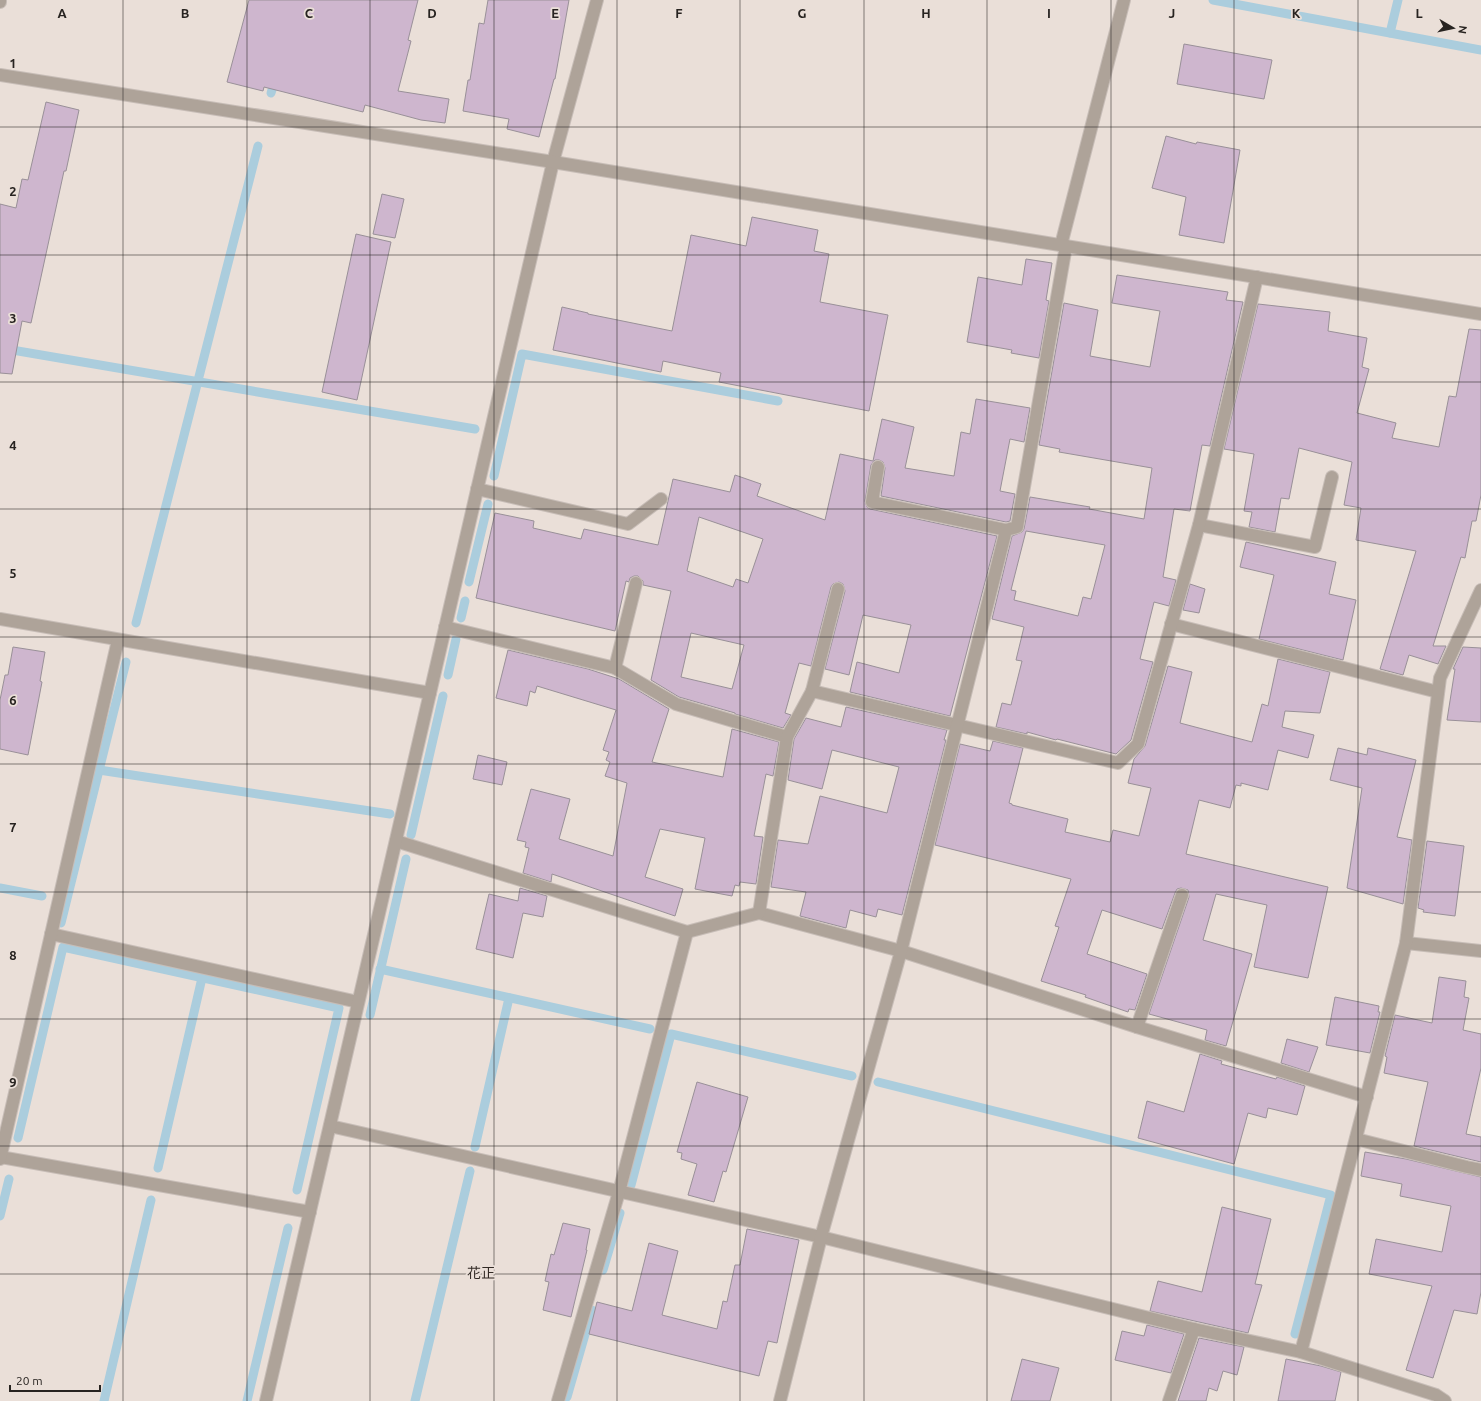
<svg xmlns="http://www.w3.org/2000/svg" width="1481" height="1401" viewBox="0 0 1481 1401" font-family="Ubuntu,'Noto Sans JP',sans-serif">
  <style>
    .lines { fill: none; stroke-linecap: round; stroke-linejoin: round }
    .stream { stroke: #abcddd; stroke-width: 9 }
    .building { fill: #ceb6ce; stroke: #999098; fill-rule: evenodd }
    .service-casing { stroke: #c7bdb7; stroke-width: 14 }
    .minor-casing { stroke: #c7bdb7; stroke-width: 14 }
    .tertiary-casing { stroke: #c7bdb7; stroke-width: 14 }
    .service { stroke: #aea399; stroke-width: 12 }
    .minor { stroke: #aea399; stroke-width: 12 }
    .tertiary { stroke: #aea399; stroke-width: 12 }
    .grid { fill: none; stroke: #272320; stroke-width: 1; stroke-opacity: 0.55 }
    .labels { text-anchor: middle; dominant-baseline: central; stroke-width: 3.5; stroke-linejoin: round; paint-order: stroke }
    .quarter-label { font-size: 14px; fill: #322a25; stroke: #eadfd8 }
    .grid-label { font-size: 13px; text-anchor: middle; font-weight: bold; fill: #272320; stroke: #eadfd8; stroke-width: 3.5; stroke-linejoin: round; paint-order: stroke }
  </style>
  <rect width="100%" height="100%" fill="#eadfd8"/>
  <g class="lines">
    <!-- stream -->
    <g class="stream">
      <polyline points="1213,0 1481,50"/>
      <polyline points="1390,33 1398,0"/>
      <polyline points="271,93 276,77"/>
      <polyline points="0,348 475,429"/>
      <polyline points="494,476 522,354 778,401"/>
      <polyline points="469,582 488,504"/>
      <polyline points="461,618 465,601"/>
      <polyline points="136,623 258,146"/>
      <polyline points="448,675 456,639"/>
      <polyline points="99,770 390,814"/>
      <polyline points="411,835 443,696"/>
      <polyline points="0,888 42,896"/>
      <polyline points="61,923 126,662"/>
      <polyline points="380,969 650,1029"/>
      <polyline points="370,1015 406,859"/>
      <polyline points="878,1082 1331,1195 1295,1334"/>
      <polyline points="18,1138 63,947 339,1008 297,1190"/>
      <polyline points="475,1147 509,998"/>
      <polyline points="158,1168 202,978"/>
      <polyline points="631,1185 671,1034 852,1076"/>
      <polyline points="0,1216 9,1179"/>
      <polyline points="603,1270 620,1213"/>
      <polyline points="567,1397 592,1310"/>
      <polyline points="104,1401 151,1200"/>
      <polyline points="247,1401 288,1228"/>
      <polyline points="415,1401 470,1171"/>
    </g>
  </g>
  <!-- building -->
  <g class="building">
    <polygon points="249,0 418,0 408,40 411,41 398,91 449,99 445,123 421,120 365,105 363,112 264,87 263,91 227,82"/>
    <polygon points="488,0 569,0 555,79 554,79 539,137 507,129 509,119 463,111 468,80 470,80 479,23 484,24"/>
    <polygon points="1184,44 1272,60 1264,99 1177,84"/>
    <polygon points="46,102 79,110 66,171 64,171 31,323 22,321 12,374 0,373 0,204 16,208 22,179 28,180"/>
    <polygon points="1166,136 1196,144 1197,142 1240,150 1224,243 1179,235 1186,197 1152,188"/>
    <polygon points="382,194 404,199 395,238 373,234"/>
    <polygon points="752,217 818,230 814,251 829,254 820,302 888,315 869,411 719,382 721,373 663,361 661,372 553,350 562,307 588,313 588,314 672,331 691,235 746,246"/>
    <polygon points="356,234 391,242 357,400 322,392"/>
    <polygon points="1026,259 1052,263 1046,300 1049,301 1039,358 1011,353 1012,350 967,342 978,277 1022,285"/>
    <path d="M1117,275l111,17 -2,8 17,2 -33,144 -8,-1 -12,66 -16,-2 -11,68 13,3 -7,26 -15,-4 -14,57 13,3 -22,78 -15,14 -59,-15 -1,1 -29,-8v2l-31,-7 6,-24 9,2 11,-44 -6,-1 8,-33 -32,-8 20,-83 10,-4 2,-3 6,-32 60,10 -1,2 55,10 8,-51 -93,-16 1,-3 -21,-4 25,-142 34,7 -8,46 60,11 10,-56 -48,-8zM1026,531l79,14 -14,54 -8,-2 -5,19 -64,-16 2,-9 -5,-1z"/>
    <polygon points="1258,304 1330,312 1328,331 1367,338 1362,367 1369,369 1357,413 1396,423 1392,438 1439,447 1449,396 1456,397 1469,329 1481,330 1481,495 1476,521 1472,521 1465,558 1461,557 1433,646 1446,646 1438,664 1409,655 1403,675 1380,669 1416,551 1356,540 1361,508 1344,505 1352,462 1299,448 1289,499 1281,498 1275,532 1249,527 1252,512 1244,511 1254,454 1224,449"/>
    <path d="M976,399l54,9 -6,34 -14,-3 -10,52 15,3 -5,27 -4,1 -125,-26 4,-28 -2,-6 -4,-2h-4l-4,5 -6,36 2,6 3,2 127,27 -47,180 -100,-24 7,-30 42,11 12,-48 -48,-10 -14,60 -24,-6 20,-78 -2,-7 -4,-2 -6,2 -2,3 -20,79 -12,-3 -14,50 6,2 -8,13 -48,-14v-1l-56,-16 -28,-17 20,-89 -28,-6v-4l-5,-5h-4l-4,2 -1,4 -3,-1 -11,50 -139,-33 19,-85 39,8 -1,7 48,11 3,-10 74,16 15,-66 57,13 5,-17 26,9 -4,12 68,24 15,-66 33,7 9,-42 32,8 -9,41 49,8 7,-44 9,2zM699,517l64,22 -15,44 -12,-4 -3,8 -46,-16zM691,633l53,12 -12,44 -51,-12z"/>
    <polygon points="1246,542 1336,562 1329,594 1356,600 1343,660 1259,639 1274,575 1240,567"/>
    <polygon points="1190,584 1205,589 1199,613 1183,610"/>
    <polygon points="13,647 45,652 40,681 42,682 28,755 0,749 0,700 5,675 8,675"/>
    <polygon points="1463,647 1481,648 1481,722 1447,720 1455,669 1453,669"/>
    <polygon points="508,650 588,669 619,679 669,709 652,762 723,777 732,729 779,742 773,776 766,774 754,836 763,837 756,884 740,882 739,886 735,885 732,896 695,889 705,838 660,829 645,877 683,889 675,916 552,874 551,882 523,873 529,848 525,847 526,842 517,840 531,789 570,799 559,839 613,856 627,783 605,776 610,762 606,760 609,752 603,750 616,710 537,686 535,693 530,691 527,706 496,698"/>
    <polygon points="1278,659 1330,672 1320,713 1285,711 1282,727 1314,735 1308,758 1278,750 1268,790 1241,783 1241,786 1236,785 1230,808 1199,800 1186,854 1328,887 1308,978 1254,967 1267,905 1216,894 1203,940 1252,954 1226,1046 1205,1040 1207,1030 1149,1014 1189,897 1188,890 1181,888 1177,889 1175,893 1162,929 1102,910 1087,954 1147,974 1135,1010 1129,1009 1128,1012 1085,997 1086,995 1041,981 1059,927 1055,926 1071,879 935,845 960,744 990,751 993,741 1023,748 1009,803 1012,804 1012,805 1068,819 1065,832 1110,842 1113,830 1139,836 1151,788 1128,783 1134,759 1145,746 1168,666 1192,672 1180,723 1252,742 1262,704 1268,706"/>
    <polygon points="846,707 947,730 944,740 946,740 902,915 878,909 876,917 850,910 846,928 800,916 806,892 771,887 778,840 808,844 820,796 887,813 899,767 832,750 822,789 788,780 794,739 806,718 841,727"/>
    <polygon points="1338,748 1367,755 1368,748 1416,760 1397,837 1412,840 1403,904 1347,888 1362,788 1330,780"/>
    <polygon points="478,755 507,762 502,785 473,779"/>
    <polygon points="1427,841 1464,846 1455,916 1423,912 1424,910 1418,908"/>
    <polygon points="520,888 547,896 543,917 523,913 513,958 476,949 489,894 518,901"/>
    <polygon points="1439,977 1466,981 1464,997 1469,998 1463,1030 1481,1034 1481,1068 1466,1134 1481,1137 1481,1162 1414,1146 1428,1082 1384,1073 1387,1057 1385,1056 1395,1015 1432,1023"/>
    <polygon points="1335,997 1379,1006 1378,1012 1380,1012 1370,1053 1326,1045"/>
    <polygon points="1287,1039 1318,1047 1309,1072 1281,1063"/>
    <polygon points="1200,1054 1222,1061 1221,1064 1276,1079 1277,1077 1305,1086 1297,1115 1268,1108 1266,1118 1248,1113 1234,1164 1138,1138 1147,1101 1184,1112"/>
    <polygon points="697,1082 748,1097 726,1172 723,1171 714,1202 688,1195 697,1164 681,1159 682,1153 677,1152"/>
    <polygon points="1365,1152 1406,1159 1481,1177 1481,1292 1477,1314 1454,1310 1433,1378 1406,1370 1432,1286 1369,1274 1376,1239 1442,1252 1451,1206 1400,1196 1402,1184 1361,1176"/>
    <polygon points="1222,1207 1271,1219 1255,1284 1262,1285 1248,1333 1150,1311 1158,1281 1202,1292"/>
    <polygon points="563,1223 590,1229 586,1250 587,1250 571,1317 543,1310 549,1282 545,1281 551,1254 554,1255"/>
    <polygon points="747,1229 799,1240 777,1343 768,1341 759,1376 589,1334 597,1302 632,1311 649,1243 678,1251 662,1315 717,1329 723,1301 727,1302 735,1265 740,1265"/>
    <polygon points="1147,1325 1184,1334 1171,1373 1115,1360 1122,1331 1144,1336"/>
    <polygon points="1199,1338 1244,1347 1237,1375 1223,1371 1217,1391 1209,1388 1206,1401 1178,1401"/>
    <polygon points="1022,1359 1059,1368 1050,1401 1011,1401"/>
    <polygon points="1286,1359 1321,1366 1341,1372 1335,1401 1278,1401"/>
  </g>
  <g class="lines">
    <!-- service casing -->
    <g class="service-casing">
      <g id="service">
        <polyline points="878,467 872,502 1006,530"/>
        <polyline points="477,489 628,524 661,499"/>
        <polyline points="1199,525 1315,547 1332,477"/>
        <polyline points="615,668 636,583"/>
        <polyline points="812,691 838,589"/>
        <polyline points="1137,1027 1182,895"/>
      </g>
    </g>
    <!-- minor casing -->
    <g class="minor-casing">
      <g id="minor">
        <polyline points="0,2 0,0"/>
        <polyline points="1061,245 1124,0"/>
        <polyline points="0,619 430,693"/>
        <polyline points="1171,624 1438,692"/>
        <polyline points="445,627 615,668 676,704 787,737"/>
        <polyline points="396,841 687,932 759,913 901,951 1137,1027 1367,1097"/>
        <polyline points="759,913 787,737 812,691 1118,763 1138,744 1199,525 1257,277"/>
        <polyline points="51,934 358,1002"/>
        <polyline points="1406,943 1481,951"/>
        <polyline points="330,1126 821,1237 1194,1329 1301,1352 1436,1395 1445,1401"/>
        <polyline points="1356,1139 1467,1167 1481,1170"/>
        <polyline points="0,1157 310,1212"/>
        <polyline points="0,1159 118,640"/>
        <polyline points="1301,1352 1406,943 1440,678 1481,590"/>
        <polyline points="266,1401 553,162 597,0"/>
        <polyline points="558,1401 619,1192 687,932"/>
        <polyline points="780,1401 821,1237 901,951 1006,530 1017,527 1066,246"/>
        <polyline points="1169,1401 1194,1329"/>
      </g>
    </g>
    <!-- tertiary casing -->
    <g class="tertiary-casing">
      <polyline id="tertiary" points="0,75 553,162 1481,314"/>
    </g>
    <!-- service -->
    <use href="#service" class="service"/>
    <!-- minor -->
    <use href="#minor" class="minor"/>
    <!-- tertiary -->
    <use href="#tertiary" class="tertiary"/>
  </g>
  <!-- grid -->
  <path class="grid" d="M123,0v1401M247,0v1401M370,0v1401M494,0v1401M617,0v1401M740,0v1401M864,0v1401M987,0v1401M1111,0v1401M1234,0v1401M1358,0v1401M0,127h1481M0,255h1481M0,382h1481M0,509h1481M0,637h1481M0,764h1481M0,892h1481M0,1019h1481M0,1146h1481M0,1274h1481"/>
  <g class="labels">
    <!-- quarter labels -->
    <g class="quarter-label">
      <text x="481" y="1273">花正</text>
    </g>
  </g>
  <g class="grid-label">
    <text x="62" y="18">A</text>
    <text x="185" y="18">B</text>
    <text x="309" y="18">C</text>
    <text x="432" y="18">D</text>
    <text x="555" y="18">E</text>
    <text x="679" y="18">F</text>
    <text x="802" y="18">G</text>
    <text x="926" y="18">H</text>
    <text x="1049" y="18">I</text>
    <text x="1172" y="18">J</text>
    <text x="1296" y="18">K</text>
    <text x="1419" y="18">L</text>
    <text x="13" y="68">1</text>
    <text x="13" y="196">2</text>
    <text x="13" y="323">3</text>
    <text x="13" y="450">4</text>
    <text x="13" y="578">5</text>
    <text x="13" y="705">6</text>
    <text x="13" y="832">7</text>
    <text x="13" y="960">8</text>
    <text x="13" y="1087">9</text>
  </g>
  <!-- north arrow -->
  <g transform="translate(1453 28) rotate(99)" stroke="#eadfd8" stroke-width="3" paint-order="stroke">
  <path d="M0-3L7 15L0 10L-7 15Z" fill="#272320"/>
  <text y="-6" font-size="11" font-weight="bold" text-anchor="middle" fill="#272320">N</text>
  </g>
  <!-- scale -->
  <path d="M10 1385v6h90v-6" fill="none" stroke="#272320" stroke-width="2"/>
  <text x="16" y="1385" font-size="12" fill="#272320" stroke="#eadfd8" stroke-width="3" paint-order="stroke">20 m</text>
</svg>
